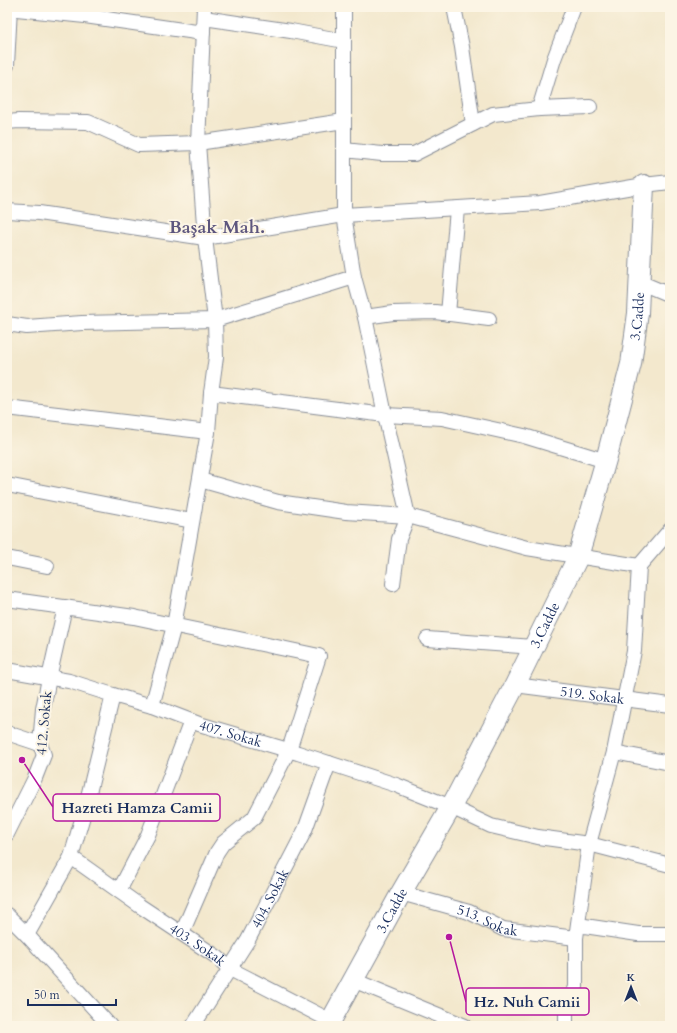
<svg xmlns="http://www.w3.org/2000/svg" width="677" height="1033" viewBox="0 0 677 1033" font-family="Cardo,serif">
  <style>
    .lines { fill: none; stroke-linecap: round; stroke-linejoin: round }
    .street-casing { stroke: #878c96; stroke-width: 16 }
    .secondary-casing { stroke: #878c96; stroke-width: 22 }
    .street { stroke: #fff; stroke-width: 14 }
    .secondary { stroke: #fff; stroke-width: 20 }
    .labels { text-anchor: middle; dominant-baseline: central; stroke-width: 4; stroke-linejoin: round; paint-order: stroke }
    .street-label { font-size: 14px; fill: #1b2f5e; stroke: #fcf5e5 }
    .district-label { font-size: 18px; font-weight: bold; fill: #5d567e; stroke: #fcf5e5 }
    .leader { fill: none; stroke: #b5179e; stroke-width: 1.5 }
    .callout-dot { fill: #b5179e; stroke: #fcf5e5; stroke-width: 1.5 }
    .callout { fill: #fcf5e5; stroke: #b5179e; stroke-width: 1.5 }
    .callout-label { font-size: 15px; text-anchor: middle; font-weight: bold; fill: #1b2f5e }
  </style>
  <rect width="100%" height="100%" fill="#fcf5e5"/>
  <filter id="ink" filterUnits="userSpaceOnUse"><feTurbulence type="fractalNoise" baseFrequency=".025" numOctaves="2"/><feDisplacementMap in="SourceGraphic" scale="8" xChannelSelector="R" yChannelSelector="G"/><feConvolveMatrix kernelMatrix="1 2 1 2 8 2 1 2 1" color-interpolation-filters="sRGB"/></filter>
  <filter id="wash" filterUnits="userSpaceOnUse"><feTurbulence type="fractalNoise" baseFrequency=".012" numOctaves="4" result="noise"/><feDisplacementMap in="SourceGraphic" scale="16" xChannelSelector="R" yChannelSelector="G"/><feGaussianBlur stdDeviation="0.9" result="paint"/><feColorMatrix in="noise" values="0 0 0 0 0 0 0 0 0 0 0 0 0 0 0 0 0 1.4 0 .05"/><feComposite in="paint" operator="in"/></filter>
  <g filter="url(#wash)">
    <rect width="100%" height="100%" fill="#f3e8cd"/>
  </g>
  <g filter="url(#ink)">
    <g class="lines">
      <!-- street casing -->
      <g class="street-casing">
        <g id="street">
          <polyline points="344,7 344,215 354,277 365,317 385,415 408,516 399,539 393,584"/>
          <polyline points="454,7 462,47 473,124"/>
          <polyline points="7,8 85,16 203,33"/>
          <polyline points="204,18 291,31 344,41"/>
          <polyline points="7,65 10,8"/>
          <polyline points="539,109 554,59 574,7"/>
          <polyline points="7,122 19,121 88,122 139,145 198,143 344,121"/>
          <polyline points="344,150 382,154 414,154 493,114 539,109 590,107"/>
          <polyline points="7,211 39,213 205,238 344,215 540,203 644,185 670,182"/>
          <polyline points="639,282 670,295"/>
          <polyline points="448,314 457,209"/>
          <polyline points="365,317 393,313 435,312 489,319"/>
          <polyline points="7,324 27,327 82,323 215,320 354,277"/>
          <polyline points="211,393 385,415 442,418 524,436 606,461"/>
          <polyline points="7,408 208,432"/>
          <polyline points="200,480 278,502 346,512 408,516 527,548 639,566"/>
          <polyline points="7,485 192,521"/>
          <polyline points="7,558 47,566"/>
          <polyline points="7,599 134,617 319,656 289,750 254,818 223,843 217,852 182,933"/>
          <polyline points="427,639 534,647"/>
          <path id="s1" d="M7,670l62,11 44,14 39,11 47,18 99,29 98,32 55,22 40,19 47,11 51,7 81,21"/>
          <path id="s2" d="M515,685l155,20"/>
          <polyline points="152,706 174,626 208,432 211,393 216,357 215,320 205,238 198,143 204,7"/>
          <polyline points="7,733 40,744"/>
          <polyline points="614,752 670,763"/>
          <polyline points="7,834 35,778 44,755 40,744 43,709 49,678 65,607"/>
          <path id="s3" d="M71,857l69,49 77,51 13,12 101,52"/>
          <polyline points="119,891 148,835 191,721"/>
          <path id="s4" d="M401,893l68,19 34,17 73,9"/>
          <polyline points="7,915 27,935 110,1026"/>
          <polyline points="578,925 638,934 670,934"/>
          <polyline points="27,935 71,857 85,809 113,695"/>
          <polyline points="353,980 465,1026"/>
          <path id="s5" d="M193,1026l55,-86 57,-110 24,-67"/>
          <polyline points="566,1026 566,1012 576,987 576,938 589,844 614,752 634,651 639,566 670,530"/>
        </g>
      </g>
      <!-- secondary casing -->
      <g class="secondary-casing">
        <g id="secondary">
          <path id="s6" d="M328,1026l73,-133 50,-86 64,-122 63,-128 29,-101 24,-92 7,-51 6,-128"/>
        </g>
      </g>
      <!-- street -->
      <use href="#street" class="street"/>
      <!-- secondary -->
      <use href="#secondary" class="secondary"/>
    </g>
  </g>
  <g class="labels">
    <!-- street labels -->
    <g class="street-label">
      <text stroke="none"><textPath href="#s6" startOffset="780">3.Cadde</textPath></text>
      <text stroke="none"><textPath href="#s6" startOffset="456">3.Cadde</textPath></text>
      <text stroke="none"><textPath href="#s2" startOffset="78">519. Sokak</textPath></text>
      <text transform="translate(44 723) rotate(-85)">412. Sokak</text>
      <text stroke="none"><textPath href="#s1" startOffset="233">407. Sokak</textPath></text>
      <text stroke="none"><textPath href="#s5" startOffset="149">404. Sokak</textPath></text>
      <text stroke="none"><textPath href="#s6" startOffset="132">3.Cadde</textPath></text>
      <text stroke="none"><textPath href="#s4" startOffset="91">513. Sokak</textPath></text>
      <text stroke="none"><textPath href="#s3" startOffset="154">403. Sokak</textPath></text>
    </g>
    <!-- district labels -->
    <g class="district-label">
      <text x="217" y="227">Başak Mah.</text>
    </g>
  </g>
  <!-- callouts -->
  <path class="leader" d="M22 760L53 807M449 937L466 1002"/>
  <g class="callout-dot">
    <circle cx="22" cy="760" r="4"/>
    <circle cx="449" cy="937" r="4"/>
  </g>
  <g class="callout">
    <rect x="53" y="794" width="167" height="27" rx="4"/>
    <rect x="466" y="988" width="123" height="27" rx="4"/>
  </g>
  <g class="callout-label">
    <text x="137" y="813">Hazreti Hamza Camii</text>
    <text x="527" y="1007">Hz. Nuh Camii</text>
  </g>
  <!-- margin -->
  <rect width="677" height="1033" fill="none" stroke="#fcf5e5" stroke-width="24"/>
  <!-- north arrow -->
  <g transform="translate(631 987)" stroke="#fcf5e5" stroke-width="3" paint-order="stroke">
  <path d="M0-3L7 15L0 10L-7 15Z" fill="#1b2f5e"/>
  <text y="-6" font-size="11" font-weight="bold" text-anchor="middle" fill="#1b2f5e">K</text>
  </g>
  <!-- scale -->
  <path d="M28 999v6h88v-6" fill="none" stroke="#1b2f5e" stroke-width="2"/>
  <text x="34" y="999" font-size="12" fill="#1b2f5e" stroke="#fcf5e5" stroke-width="3" paint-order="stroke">50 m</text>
</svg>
